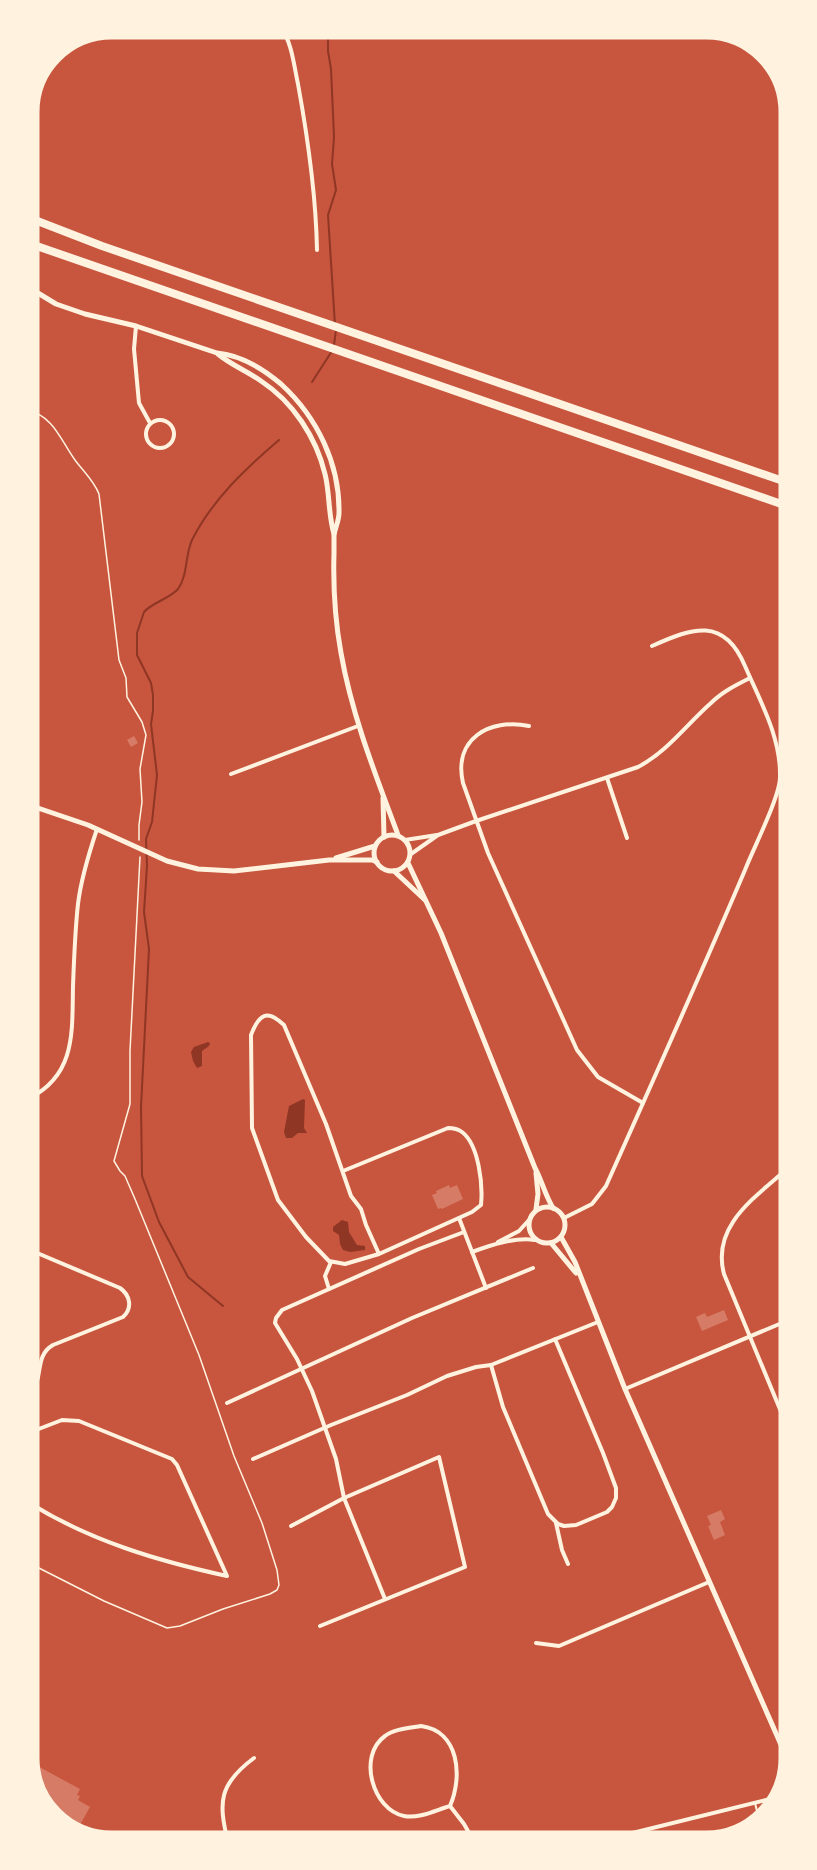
<svg xmlns="http://www.w3.org/2000/svg" width="817" height="1870" viewBox="0 0 817 1870" font-family="'Space Grotesk',sans-serif">
  <style>
    .water { fill: #8f3625 }
    .lines { fill: none; stroke-linecap: round; stroke-linejoin: round }
    .stream { stroke: #8f3625; stroke-width: 2 }
    .building { fill: #d67c66 }
    .path { stroke: #fff3e0; stroke-width: 1.5 }
    .service { stroke: #fff3e0; stroke-width: 2 }
    .minor { stroke: #fff3e0; stroke-width: 4 }
    .tertiary { stroke: #fff3e0; stroke-width: 5 }
    .motorway { stroke: #fff3e0; stroke-width: 8 }
    .rim { fill: none; stroke: #fff3e0; stroke-width: 3 }
  </style>
  <rect width="100%" height="100%" fill="#c8553d"/>
  <!-- water -->
  <g class="water">
    <polygon points="208,1042 210,1043 209,1046 202,1051 202,1066 197,1068 193,1061 191,1052 194,1047"/>
    <polygon points="303,1099 305,1100 304,1128 307,1133 298,1133 292,1138 286,1138 284,1132 289,1106"/>
    <polygon points="342,1220 348,1222 349,1232 357,1245 365,1246 365,1250 350,1252 343,1250 340,1244 339,1235 333,1231 333,1227"/>
  </g>
  <g class="lines">
    <!-- stream -->
    <g class="stream">
      <polyline points="328,27 328,51 331,69 334,137 332,164 336,190 328,215 335,325"/>
      <polyline points="334,345 336,330"/>
      <polyline points="312,382 332,351"/>
      <path d="M223,1306l-35,-29 -29,-55 -17,-46 -1,-69 8,-158 -5,-37 3,-46 -1,-27 6,-17 5,-47 -6,-51 2,-13v-16l-2,-12 -14,-28v-22l7,-21c9,-10 25,-13 34,-23 10,-14 7,-34 14,-49 20,-40 54,-72 87,-100"/>
    </g>
  </g>
  <!-- building -->
  <g class="building">
    <polygon points="134,736 138,743 131,747 127,740"/>
    <polygon points="449,1185 450,1188 457,1185 463,1199 442,1209 441,1208 438,1209 432,1195 437,1193 436,1191"/>
    <polygon points="724,1310 728,1320 702,1331 696,1317 705,1313 707,1317"/>
    <polygon points="721,1510 725,1519 720,1522 725,1535 714,1540 708,1526 711,1525 707,1516"/>
    <polygon points="32,1763 80,1789 77,1795 80,1796 78,1800 90,1807 76,1832 60,1826 32,1786"/>
  </g>
  <g class="lines">
    <!-- path -->
    <g class="path">
      <path d="M28,410c26,7 32,29 47,50 8,11 19,21 24,34l20,166 7,18 1,19 15,25 4,13 -6,34 2,33 -3,23v15"/>
      <polyline points="31,1564 104,1601 167,1628 180,1626 223,1609 270,1594 277,1590 279,1585 277,1570 262,1523 234,1456 199,1355 135,1199 125,1176 120,1171 114,1161 130,1104 130,1051 140,857"/>
    </g>
    <!-- service -->
    <polyline class="service" points="755,1803 759,1819"/>
    <!-- minor -->
    <g class="minor">
      <path d="M281,27c11,16 13,39 17,57 10,55 18,110 19,166"/>
      <polyline points="136,326 134,349 139,403 150,423"/>
      <circle cx="160" cy="434" r="14"/>
      <polyline points="28,604 30,639 29,675"/>
      <path d="M529,726c-40,-8 -76,13 -66,57l25,70 89,197 21,27 45,26"/>
      <polyline points="231,774 358,726"/>
      <polyline points="607,778 627,838"/>
      <polyline points="405,840 437,835"/>
      <path d="M411,854l27,-19 38,-14 162,-54c30,-16 48,-42 73,-64 11,-11 25,-18 39,-25"/>
      <path d="M30,1098c46,-24 42,-66 43,-112 1,-27 2,-55 5,-82 3,-26 11,-51 19,-75"/>
      <path d="M788,1168c-32,29 -77,57 -64,106l65,157"/>
      <path d="M343,1171l105,-43c5,0 10,1 14,4 17,13 21,53 19,73l-9,7 -93,42 -34,10 -16,-3 -23,-24 -28,-37 -26,-72 -1,-93c8,-21 16,-26 33,-10l42,99 25,72 10,13 5,16 13,29"/>
      <polyline points="459,1218 486,1288"/>
      <path d="M564,1218l28,-14 14,-18c47,-105 94,-210 139,-316 8,-21 35,-73 35,-93 1,-40 -20,-76 -35,-111 -21,-50 -53,-38 -93,-20"/>
      <polyline points="498,1242 519,1231 529,1220"/>
      <path d="M30,1250l90,38c10,7 13,20 3,29l-70,28c-19,11 -9,32 -22,48"/>
      <path d="M472,1252c19,-7 42,-15 63,-12"/>
      <polyline points="329,1289 325,1276 331,1262"/>
      <polyline points="491,1365 503,1407 548,1514 558,1524 564,1526 576,1525 607,1512 612,1507 616,1498 616,1488 603,1453 555,1339"/>
      <polyline points="625,1389 789,1320"/>
      <polyline points="227,1403 412,1318 533,1268"/>
      <path d="M31,1432l31,-12 17,1 93,38 5,6 50,111c-69,-15 -136,-35 -196,-72"/>
      <polyline points="253,1459 331,1425 407,1395 447,1376 476,1367 491,1365 598,1322"/>
      <polyline points="556,1523 562,1550 568,1564"/>
      <polyline points="291,1526 344,1498 439,1457 465,1567 320,1626"/>
      <polyline points="385,1599 344,1498 336,1459 312,1391 297,1359 275,1323 276,1318 282,1310 419,1249 464,1232"/>
      <polyline points="536,1643 559,1646 709,1582"/>
      <path d="M421,1726c38,5 42,50 29,80 -14,4 -31,13 -46,10 -31,-6 -47,-60 -19,-80 9,-7 24,-8 36,-10z"/>
      <polyline points="450,1806 464,1824 473,1840"/>
      <polyline points="608,1839 778,1797"/>
      <path d="M228,1842c-10,-40 -9,-58 26,-84"/>
    </g>
    <!-- tertiary -->
    <g class="tertiary">
      <path d="M28,287l28,17 29,10 51,12 81,27c24,2 45,15 64,31 36,33 59,80 58,129 0,8 -4,15 -5,22 0,6 0,12 0,18 -1,34 1,67 7,100 11,63 35,123 57,182"/>
      <path d="M218,354c13,11 29,17 43,27 32,21 55,56 64,93 5,20 3,40 9,60"/>
      <polyline points="383,798 384,837"/>
      <polyline points="29,805 88,825 167,861 198,869 234,871 329,860 372,860 377,862"/>
      <circle cx="392" cy="853" r="18"/>
      <polyline points="336,858 375,846"/>
      <path d="M408,863l33,70 94,235c7,13 10,27 18,40"/>
      <polyline points="394,871 425,900"/>
      <polyline points="536,1173 538,1194 536,1209"/>
      <circle cx="547" cy="1225" r="18"/>
      <polyline points="561,1237 575,1262 625,1389 789,1763"/>
      <polyline points="551,1243 576,1273"/>
    </g>
    <!-- motorway -->
    <g class="motorway">
      <polyline points="27,217 102,246 786,482"/>
      <polyline points="28,243 787,506"/>
    </g>
  </g>
  <!-- crop -->
  <path d="M0 0H817V1870H0ZM112 38H706A74 74 0 0 1 780 112V1758A74 74 0 0 1 706 1832H112A74 74 0 0 1 38 1758V112A74 74 0 0 1 112 38Z" fill="#fff3e0" fill-rule="evenodd"/>
  <path class="rim" d="M112 38H706A74 74 0 0 1 780 112V1758A74 74 0 0 1 706 1832H112A74 74 0 0 1 38 1758V112A74 74 0 0 1 112 38Z"/>
</svg>
